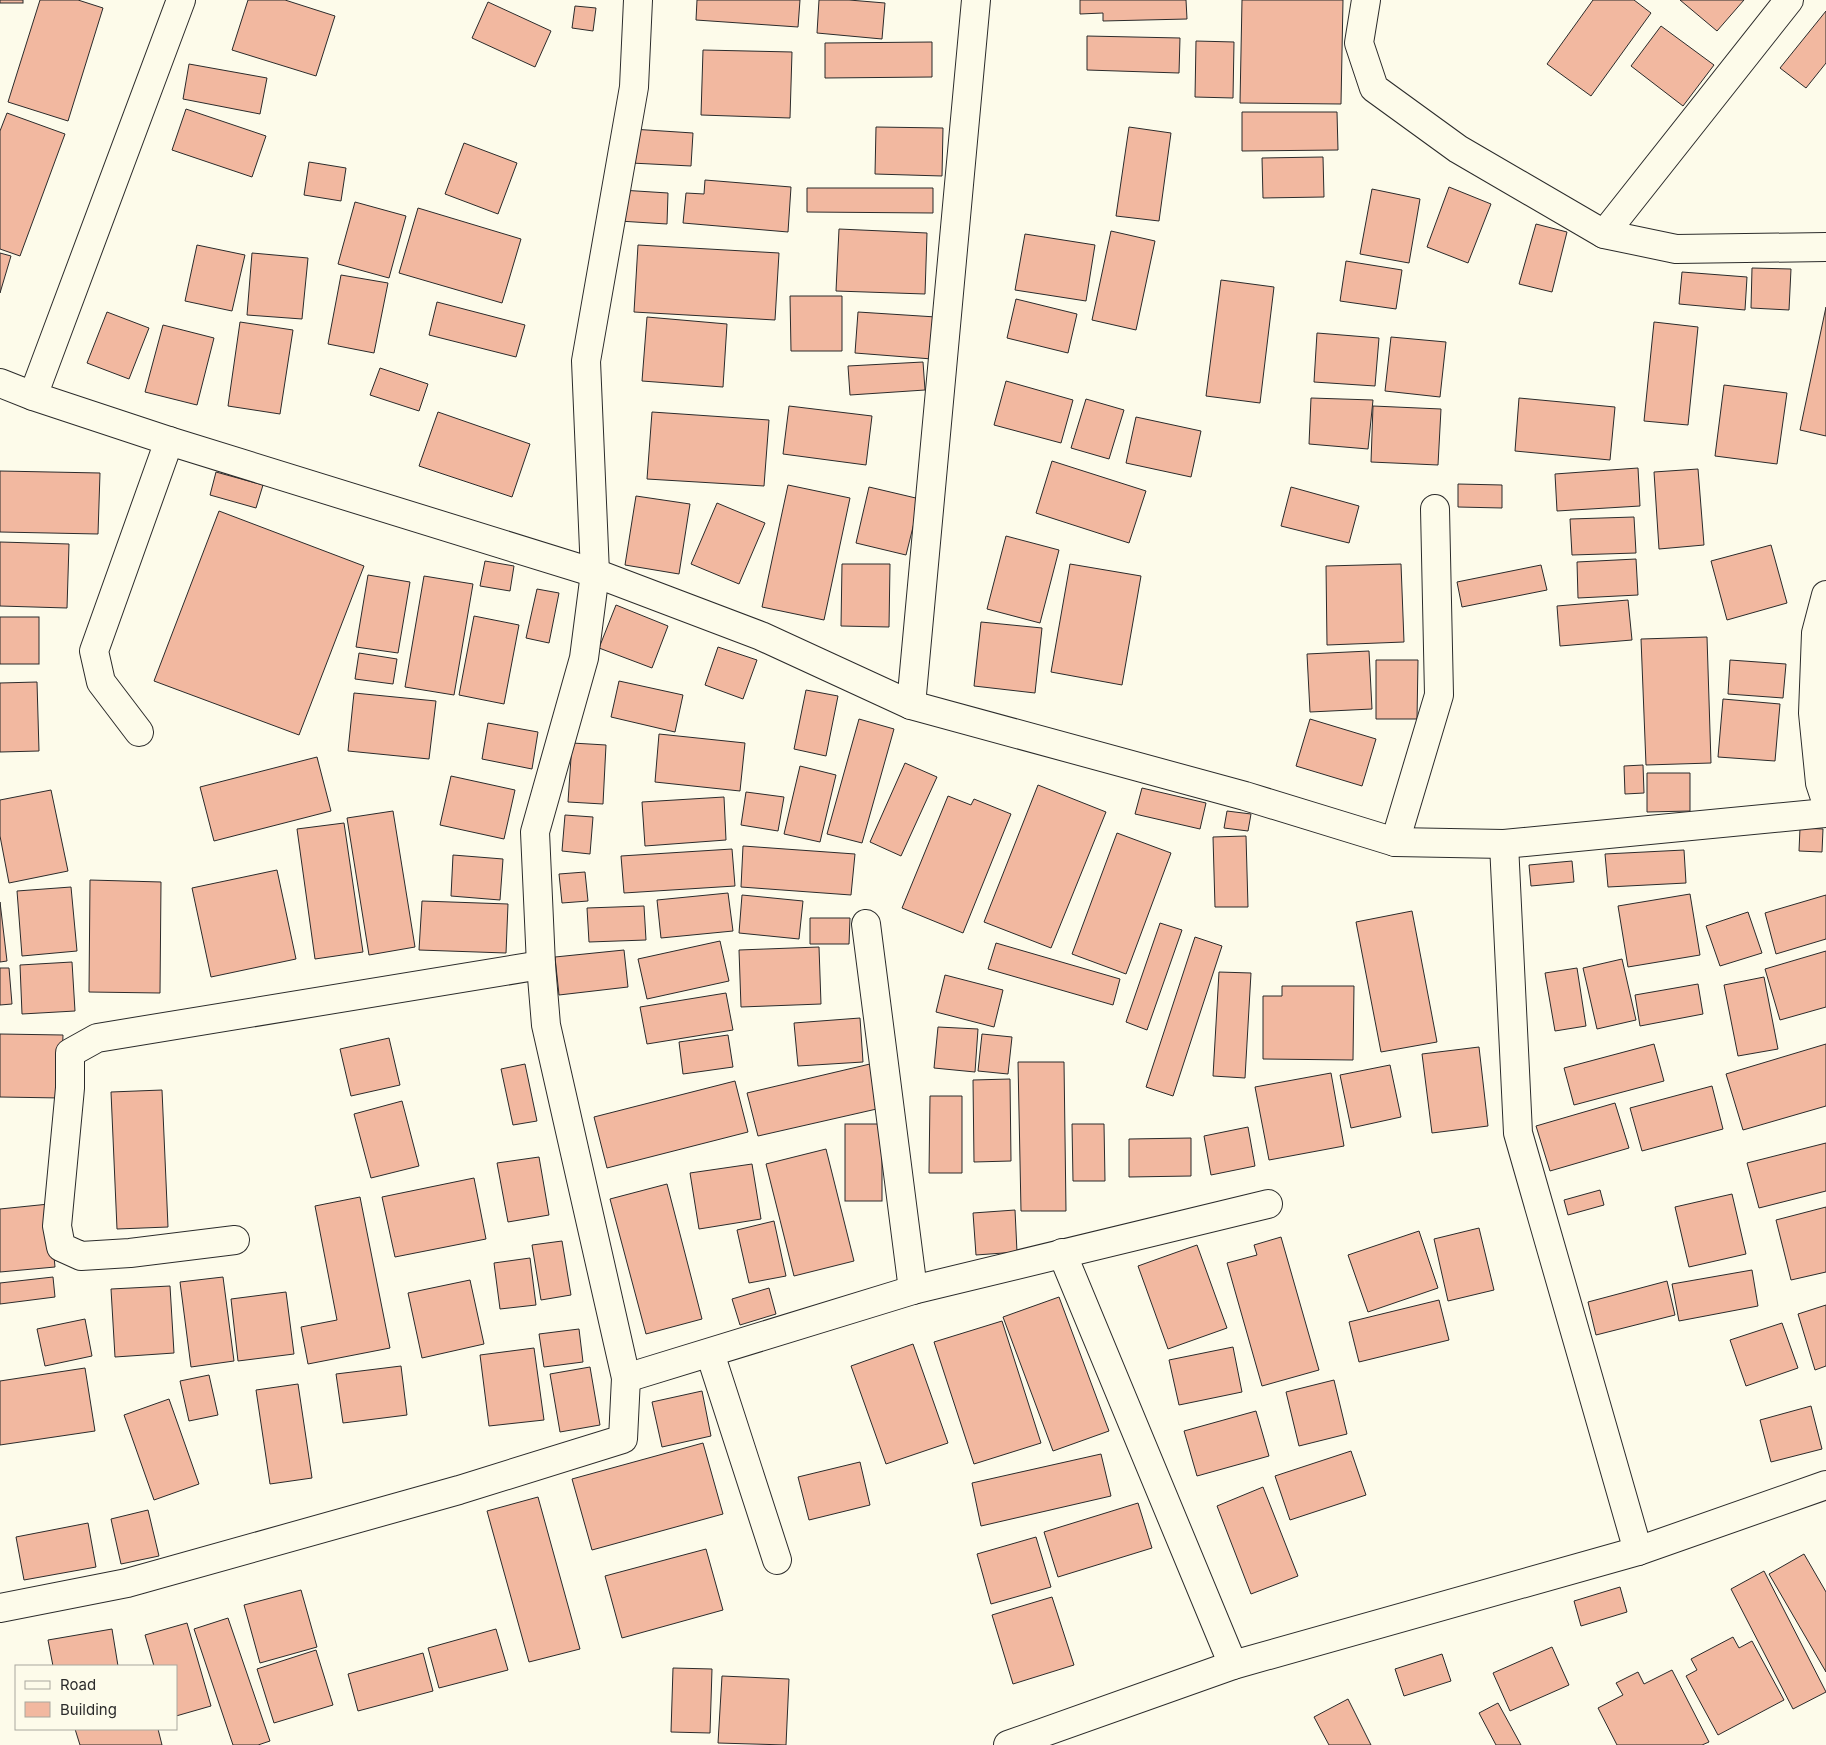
<svg xmlns="http://www.w3.org/2000/svg" width="1826" height="1745" viewBox="0 0 1826 1745" font-family="Inter,sans-serif">
  <style>
    .building { fill: #f2b8a0; stroke: #2b2b2b }
    .lines { fill: none; stroke-linecap: round; stroke-linejoin: round }
    .minor-casing { stroke: #2b2b2b; stroke-width: 30 }
    .minor { stroke: #fdfbea; stroke-width: 28 }
  </style>
  <rect width="100%" height="100%" fill="#fdfbea"/>
  <!-- building -->
  <g class="building">
    <rect x="0" y="0" width="23" height="3"/>
    <polygon points="40,0 78,0 103,8 68,121 8,102"/>
    <polygon points="248,0 285,0 335,16 316,76 232,50"/>
    <polygon points="697,0 800,0 798,27 696,20"/>
    <polygon points="819,0 849,0 885,3 882,39 817,33"/>
    <polygon points="1080,0 1186,0 1187,19 1103,21 1103,13 1080,14"/>
    <polygon points="1242,0 1343,0 1341,104 1240,103"/>
    <polygon points="1593,0 1634,0 1651,13 1591,96 1547,64"/>
    <polygon points="1680,0 1744,0 1717,31"/>
    <polygon points="488,2 551,31 535,67 472,38"/>
    <polygon points="575,6 596,8 593,31 572,28"/>
    <polygon points="1826,11 1826,63 1806,88 1780,68"/>
    <polygon points="1661,26 1714,65 1683,106 1631,66"/>
    <polygon points="1087,36 1180,38 1179,73 1087,70"/>
    <polygon points="1196,41 1234,42 1233,98 1195,97"/>
    <polygon points="932,42 932,77 825,78 825,43"/>
    <polygon points="703,50 792,52 790,118 701,115"/>
    <polygon points="189,64 267,78 260,114 183,99"/>
    <polygon points="186,109 266,136 252,177 172,150"/>
    <polygon points="1242,112 1337,112 1338,150 1242,151"/>
    <polygon points="7,113 65,134 20,256 0,249 0,131"/>
    <polygon points="876,127 943,128 942,176 875,174"/>
    <polygon points="1129,127 1171,133 1159,221 1116,216"/>
    <polygon points="632,129 693,133 691,166 631,163"/>
    <polygon points="464,143 517,163 498,214 445,194"/>
    <polygon points="1323,157 1324,197 1263,198 1262,158"/>
    <polygon points="309,162 346,168 341,201 304,195"/>
    <polygon points="705,180 791,187 788,232 683,223 686,193 704,194"/>
    <polygon points="1449,187 1491,204 1468,263 1427,247"/>
    <polygon points="807,188 933,188 933,213 807,212"/>
    <polygon points="1372,189 1420,199 1409,263 1360,254"/>
    <polygon points="621,190 668,193 667,224 619,221"/>
    <polygon points="355,202 406,216 389,278 338,264"/>
    <polygon points="418,208 521,239 502,303 399,273"/>
    <polygon points="1536,224 1567,232 1552,292 1519,284"/>
    <polygon points="839,229 927,233 925,294 836,291"/>
    <polygon points="1111,231 1155,241 1136,330 1092,320"/>
    <polygon points="1025,234 1095,245 1086,301 1015,290"/>
    <polygon points="197,245 245,255 232,311 185,301"/>
    <polygon points="638,245 779,253 775,320 634,312"/>
    <polygon points="0,253 11,256 0,293"/>
    <polygon points="252,253 308,258 302,319 247,315"/>
    <polygon points="1346,261 1402,270 1396,309 1340,301"/>
    <polygon points="1752,268 1791,269 1789,310 1751,308"/>
    <polygon points="1682,272 1747,277 1745,310 1679,304"/>
    <polygon points="341,275 388,283 374,353 328,344"/>
    <polygon points="1221,280 1274,287 1260,403 1206,396"/>
    <polygon points="790,296 842,296 842,351 791,351"/>
    <polygon points="1016,299 1077,314 1068,353 1007,338"/>
    <polygon points="437,302 525,325 516,357 429,335"/>
    <polygon points="1826,307 1826,436 1800,430"/>
    <polygon points="107,312 149,328 129,379 87,363"/>
    <polygon points="858,312 936,317 932,359 855,353"/>
    <polygon points="647,317 727,324 723,387 642,381"/>
    <polygon points="240,322 293,330 280,414 228,406"/>
    <polygon points="1654,322 1698,327 1688,425 1644,421"/>
    <polygon points="163,325 214,338 197,405 145,392"/>
    <polygon points="1317,333 1379,338 1375,386 1314,382"/>
    <polygon points="1391,337 1446,342 1440,397 1385,391"/>
    <polygon points="923,362 925,390 850,395 848,366"/>
    <polygon points="380,368 428,384 419,411 370,395"/>
    <polygon points="1006,381 1073,400 1061,443 994,425"/>
    <polygon points="1724,385 1787,393 1777,464 1715,456"/>
    <polygon points="1311,398 1373,400 1368,449 1309,444"/>
    <polygon points="1519,398 1615,407 1610,460 1515,451"/>
    <polygon points="1086,399 1124,410 1109,459 1071,448"/>
    <polygon points="789,406 872,416 866,465 783,454"/>
    <polygon points="1373,406 1441,409 1438,465 1371,462"/>
    <polygon points="438,412 530,444 512,497 419,466"/>
    <polygon points="652,412 769,420 764,486 647,479"/>
    <polygon points="1136,417 1201,431 1191,477 1126,463"/>
    <polygon points="1052,461 1146,491 1129,543 1036,513"/>
    <polygon points="1638,468 1640,506 1557,511 1555,474"/>
    <polygon points="1698,469 1704,545 1659,549 1654,472"/>
    <polygon points="0,471 100,473 98,534 0,532"/>
    <polygon points="216,472 263,485 256,508 210,495"/>
    <polygon points="1458,484 1502,485 1502,508 1458,507"/>
    <polygon points="788,485 850,498 824,620 762,607"/>
    <polygon points="869,487 920,499 906,555 856,543"/>
    <polygon points="1291,487 1359,506 1349,543 1281,526"/>
    <polygon points="636,496 690,504 679,574 625,565"/>
    <polygon points="717,503 765,523 739,584 691,564"/>
    <polygon points="219,511 364,566 299,735 154,681"/>
    <polygon points="1634,517 1636,553 1572,555 1570,519"/>
    <polygon points="1006,536 1059,550 1040,623 987,609"/>
    <polygon points="0,542 69,544 67,608 0,606"/>
    <polygon points="1771,545 1787,603 1727,620 1711,561"/>
    <polygon points="1636,559 1638,595 1578,598 1577,562"/>
    <polygon points="485,561 514,566 510,591 480,586"/>
    <polygon points="842,564 890,564 889,627 841,626"/>
    <polygon points="1070,564 1141,576 1122,685 1051,672"/>
    <polygon points="1401,564 1404,642 1327,645 1326,566"/>
    <polygon points="1541,565 1547,590 1462,607 1457,582"/>
    <polygon points="368,575 410,582 398,653 356,647"/>
    <polygon points="424,576 473,584 454,695 405,687"/>
    <polygon points="537,589 559,593 549,643 526,638"/>
    <polygon points="1628,600 1632,640 1560,646 1557,606"/>
    <polygon points="616,605 668,626 652,668 599,648"/>
    <polygon points="474,616 519,625 504,704 459,695"/>
    <rect x="0" y="617" width="39" height="47"/>
    <polygon points="981,622 1042,628 1035,693 974,686"/>
    <polygon points="1707,637 1711,763 1646,765 1641,639"/>
    <polygon points="718,647 757,660 743,699 705,685"/>
    <polygon points="1369,651 1372,709 1310,712 1307,654"/>
    <polygon points="359,653 397,659 393,684 355,679"/>
    <polygon points="1376,660 1418,660 1417,719 1376,719"/>
    <polygon points="1730,660 1786,664 1783,698 1728,694"/>
    <polygon points="619,681 683,695 675,732 611,717"/>
    <polygon points="37,682 39,751 0,752 0,683"/>
    <polygon points="806,690 838,696 826,756 794,749"/>
    <polygon points="354,693 436,701 429,759 348,751"/>
    <polygon points="1723,699 1780,704 1775,761 1718,757"/>
    <polygon points="859,719 894,729 862,843 827,834"/>
    <polygon points="1310,719 1376,739 1362,786 1296,766"/>
    <polygon points="488,723 538,732 532,769 482,759"/>
    <polygon points="659,734 745,743 740,791 655,782"/>
    <polygon points="572,743 606,745 603,804 568,802"/>
    <polygon points="317,757 331,811 214,841 200,787"/>
    <polygon points="905,763 937,777 901,856 870,842"/>
    <polygon points="1643,765 1644,793 1625,794 1624,766"/>
    <polygon points="800,766 836,775 820,842 784,834"/>
    <polygon points="1647,773 1690,773 1690,811 1647,812"/>
    <polygon points="451,776 515,790 504,839 440,825"/>
    <polygon points="1038,785 1106,812 1051,948 984,922"/>
    <polygon points="1142,788 1206,803 1200,829 1135,814"/>
    <polygon points="51,790 68,871 9,883 0,836 0,800"/>
    <polygon points="746,792 784,797 778,831 741,825"/>
    <polygon points="948,796 971,805 974,799 1011,814 963,933 902,908"/>
    <polygon points="724,797 726,840 645,846 642,802"/>
    <polygon points="393,811 415,947 369,955 347,818"/>
    <polygon points="1227,811 1251,814 1248,831 1224,828"/>
    <polygon points="565,815 593,817 590,854 562,851"/>
    <polygon points="344,823 363,952 315,959 297,829"/>
    <polygon points="1800,828 1823,829 1822,852 1799,851"/>
    <polygon points="1117,833 1171,853 1126,974 1072,954"/>
    <polygon points="1246,836 1248,907 1215,907 1213,837"/>
    <polygon points="743,846 855,854 851,895 741,887"/>
    <polygon points="732,849 735,886 624,893 621,856"/>
    <polygon points="1684,850 1686,883 1608,887 1605,854"/>
    <polygon points="453,855 503,859 500,900 451,896"/>
    <polygon points="1572,861 1574,882 1531,886 1529,865"/>
    <polygon points="277,870 296,959 211,977 192,888"/>
    <polygon points="585,872 588,901 562,903 559,874"/>
    <polygon points="90,880 161,882 160,993 89,992"/>
    <polygon points="71,887 77,951 22,956 17,891"/>
    <polygon points="728,893 733,931 661,938 657,900"/>
    <polygon points="1690,894 1700,955 1628,967 1618,906"/>
    <polygon points="742,895 803,901 799,939 739,933"/>
    <polygon points="1826,895 1826,939 1776,954 1765,913"/>
    <polygon points="422,901 508,904 506,953 419,950"/>
    <polygon points="0,902 7,961 0,962"/>
    <polygon points="644,906 646,940 589,942 587,908"/>
    <polygon points="1412,911 1437,1042 1381,1052 1356,922"/>
    <polygon points="1748,912 1762,953 1720,966 1706,926"/>
    <polygon points="810,918 850,918 849,944 810,944"/>
    <polygon points="1160,923 1182,930 1147,1030 1126,1022"/>
    <polygon points="1195,937 1222,946 1173,1096 1146,1087"/>
    <polygon points="720,941 729,981 647,999 638,959"/>
    <polygon points="996,943 1120,979 1113,1005 988,969"/>
    <polygon points="819,947 821,1004 741,1007 739,950"/>
    <polygon points="624,950 628,987 559,995 555,957"/>
    <polygon points="1826,951 1826,1007 1780,1020 1765,969"/>
    <polygon points="1622,959 1636,1020 1597,1029 1583,968"/>
    <polygon points="72,962 75,1011 22,1014 20,965"/>
    <polygon points="0,968 9,968 12,1004 0,1005"/>
    <polygon points="1577,968 1586,1026 1555,1031 1545,973"/>
    <polygon points="1219,972 1251,973 1245,1078 1213,1076"/>
    <polygon points="945,975 1003,990 994,1027 936,1012"/>
    <polygon points="1764,977 1778,1049 1738,1056 1724,985"/>
    <polygon points="1698,984 1703,1014 1640,1026 1635,995"/>
    <polygon points="1282,986 1354,986 1353,1060 1263,1059 1263,996 1282,996"/>
    <polygon points="726,993 733,1030 647,1044 640,1007"/>
    <polygon points="860,1018 863,1062 798,1066 794,1023"/>
    <polygon points="938,1027 978,1029 975,1072 934,1068"/>
    <polygon points="0,1034 63,1035 61,1098 0,1097"/>
    <polygon points="982,1034 1012,1037 1008,1074 978,1071"/>
    <polygon points="728,1035 733,1067 683,1074 679,1042"/>
    <polygon points="389,1038 400,1085 351,1096 340,1049"/>
    <polygon points="1654,1044 1664,1081 1574,1105 1564,1068"/>
    <polygon points="1826,1044 1826,1106 1743,1130 1726,1074"/>
    <polygon points="1479,1047 1488,1126 1432,1133 1422,1054"/>
    <polygon points="1018,1062 1064,1062 1066,1211 1021,1211"/>
    <polygon points="525,1064 537,1121 513,1125 501,1069"/>
    <polygon points="870,1064 881,1108 758,1136 747,1093"/>
    <polygon points="1390,1065 1401,1117 1351,1128 1340,1075"/>
    <polygon points="1331,1073 1344,1146 1269,1160 1255,1087"/>
    <polygon points="1010,1079 1011,1161 974,1162 973,1080"/>
    <polygon points="735,1081 748,1132 607,1168 594,1117"/>
    <polygon points="1712,1086 1723,1129 1642,1151 1630,1108"/>
    <polygon points="162,1090 168,1227 117,1229 111,1092"/>
    <polygon points="930,1096 962,1096 962,1173 929,1173"/>
    <polygon points="402,1101 419,1166 371,1178 354,1114"/>
    <polygon points="1615,1103 1629,1148 1550,1171 1536,1126"/>
    <rect x="845" y="1124" width="37" height="77"/>
    <polygon points="1072,1124 1104,1124 1105,1181 1073,1181"/>
    <polygon points="1248,1127 1255,1166 1211,1175 1204,1136"/>
    <polygon points="1191,1138 1191,1176 1129,1177 1129,1139"/>
    <polygon points="1826,1143 1826,1191 1759,1208 1747,1163"/>
    <polygon points="826,1149 854,1261 794,1276 766,1164"/>
    <polygon points="539,1157 549,1215 508,1222 497,1163"/>
    <polygon points="752,1164 761,1219 699,1229 690,1173"/>
    <polygon points="474,1178 486,1239 395,1257 382,1197"/>
    <polygon points="667,1184 702,1319 646,1334 610,1199"/>
    <polygon points="1600,1190 1604,1205 1568,1215 1564,1200"/>
    <polygon points="1732,1194 1746,1254 1689,1267 1675,1207"/>
    <polygon points="360,1197 390,1348 308,1364 301,1327 337,1320 315,1206"/>
    <polygon points="49,1204 55,1267 0,1272 0,1209"/>
    <polygon points="1826,1207 1826,1272 1791,1280 1776,1220"/>
    <polygon points="1015,1210 1017,1252 976,1255 973,1213"/>
    <polygon points="774,1221 786,1276 749,1283 737,1230"/>
    <polygon points="1479,1228 1494,1290 1448,1301 1434,1239"/>
    <polygon points="1419,1231 1438,1288 1368,1312 1348,1255"/>
    <polygon points="1281,1237 1319,1370 1262,1386 1227,1263 1257,1255 1254,1245"/>
    <polygon points="562,1241 571,1295 541,1300 532,1245"/>
    <polygon points="1197,1245 1227,1328 1168,1349 1138,1266"/>
    <polygon points="530,1258 536,1305 500,1309 494,1263"/>
    <polygon points="1752,1270 1758,1306 1679,1321 1672,1284"/>
    <polygon points="53,1277 55,1297 0,1304 0,1283"/>
    <polygon points="223,1277 234,1361 191,1367 180,1282"/>
    <polygon points="470,1280 484,1344 422,1358 408,1293"/>
    <polygon points="1667,1281 1675,1315 1596,1335 1588,1302"/>
    <polygon points="170,1286 174,1353 115,1357 111,1289"/>
    <polygon points="769,1288 776,1314 740,1325 732,1299"/>
    <polygon points="286,1292 294,1354 238,1361 231,1299"/>
    <polygon points="1059,1297 1109,1431 1053,1451 1003,1317"/>
    <polygon points="1439,1300 1449,1340 1359,1362 1349,1322"/>
    <polygon points="1826,1305 1826,1366 1815,1370 1798,1314"/>
    <polygon points="85,1319 92,1356 45,1366 37,1329"/>
    <polygon points="1002,1321 1041,1443 974,1464 934,1342"/>
    <polygon points="1782,1323 1798,1368 1746,1386 1730,1340"/>
    <polygon points="579,1329 583,1362 544,1367 539,1334"/>
    <polygon points="913,1344 948,1443 886,1464 851,1366"/>
    <polygon points="1233,1347 1242,1392 1179,1405 1169,1360"/>
    <polygon points="534,1348 544,1420 489,1426 480,1355"/>
    <polygon points="401,1366 407,1415 343,1423 336,1374"/>
    <polygon points="590,1367 600,1425 560,1432 550,1374"/>
    <polygon points="85,1368 95,1431 0,1445 0,1381"/>
    <polygon points="209,1375 218,1415 189,1421 180,1381"/>
    <polygon points="1334,1380 1347,1434 1299,1446 1286,1392"/>
    <polygon points="298,1384 312,1478 270,1484 256,1390"/>
    <polygon points="702,1391 711,1436 662,1447 652,1402"/>
    <polygon points="169,1399 199,1484 154,1500 124,1415"/>
    <polygon points="1811,1406 1822,1449 1771,1462 1760,1420"/>
    <polygon points="1256,1411 1269,1456 1197,1476 1184,1431"/>
    <polygon points="703,1443 723,1514 592,1550 572,1479"/>
    <polygon points="1351,1451 1366,1495 1290,1520 1275,1476"/>
    <polygon points="1101,1454 1111,1496 981,1526 972,1483"/>
    <polygon points="860,1462 870,1505 809,1520 798,1477"/>
    <polygon points="1263,1487 1298,1576 1251,1594 1217,1506"/>
    <polygon points="538,1497 580,1649 529,1662 487,1511"/>
    <polygon points="1138,1503 1152,1548 1058,1577 1044,1532"/>
    <polygon points="148,1510 159,1556 121,1564 111,1519"/>
    <polygon points="88,1523 96,1567 24,1580 16,1537"/>
    <polygon points="1036,1537 1051,1587 991,1604 977,1554"/>
    <polygon points="706,1549 723,1610 622,1638 605,1576"/>
    <polygon points="1804,1554 1826,1592 1826,1672 1769,1574"/>
    <polygon points="1764,1571 1826,1692 1793,1709 1731,1589"/>
    <polygon points="1620,1587 1627,1612 1581,1626 1574,1601"/>
    <polygon points="301,1590 317,1647 260,1663 244,1605"/>
    <polygon points="1052,1597 1074,1665 1013,1684 992,1615"/>
    <polygon points="228,1618 270,1741 258,1745 233,1745 194,1629"/>
    <polygon points="187,1623 211,1706 176,1716 176,1666 154,1666 145,1635"/>
    <polygon points="112,1629 118,1666 53,1666 48,1640"/>
    <polygon points="496,1629 508,1670 439,1688 428,1648"/>
    <polygon points="1733,1637 1739,1648 1752,1641 1784,1700 1718,1735 1686,1676 1697,1670 1691,1659"/>
    <polygon points="1552,1647 1569,1685 1510,1711 1493,1673"/>
    <polygon points="316,1650 333,1705 274,1723 257,1669"/>
    <polygon points="423,1653 433,1691 358,1711 348,1674"/>
    <polygon points="1442,1654 1451,1681 1404,1696 1395,1669"/>
    <polygon points="673,1668 712,1669 710,1733 671,1732"/>
    <polygon points="1672,1670 1709,1742 1702,1745 1617,1745 1598,1708 1623,1695 1616,1683 1638,1672 1644,1684"/>
    <polygon points="722,1676 789,1679 786,1745 718,1743"/>
    <polygon points="1348,1699 1371,1745 1329,1745 1314,1717"/>
    <polygon points="1498,1703 1521,1745 1496,1745 1479,1713"/>
    <polygon points="75,1729 158,1729 162,1745 80,1745"/>
  </g>
  <g class="lines">
    <!-- minor casing -->
    <g class="minor-casing">
      <g id="minor">
        <polyline points="1366,0 1359,43 1374,88 1458,149 1604,234 1676,249 1826,247"/>
        <polyline points="1604,234 1789,0"/>
        <polyline points="0,383 33,396 169,441 595,573 761,636 911,705 1245,796 1395,842 1504,844 1826,813"/>
        <polyline points="33,396 181,0"/>
        <polyline points="1826,595 1816,633 1813,713 1820,783 1826,801"/>
        <polyline points="911,705 976,0"/>
        <polyline points="139,732 101,682 94,651 169,441"/>
        <polyline points="1395,842 1439,695 1435,509"/>
        <polyline points="1504,844 1518,1133 1638,1551"/>
        <polyline points="866,924 913,1290"/>
        <polyline points="235,1240 130,1253 81,1256 61,1247 57,1226 70,1088 70,1053 97,1038 541,965"/>
        <polyline points="1062,1253 1233,1665"/>
        <polyline points="710,1353 777,1560"/>
        <polyline points="626,1378 913,1290 1268,1204"/>
        <polyline points="0,1608 127,1583 459,1490 623,1439 626,1378 546,1025 541,965 535,832 584,658 595,573 586,361 634,87 638,0"/>
        <polyline points="1008,1745 1233,1665 1638,1551 1826,1485"/>
      </g>
    </g>
    <!-- minor -->
    <use href="#minor" class="minor"/>
  </g>
  <!-- legend -->
  <rect x="15" y="1665" width="162" height="65" fill="#fdfbea" stroke="#a9a89e"/>
  <rect x="25" y="1681" width="25" height="8" fill="#fdfbea" stroke="#a9a89e"/>
  <text x="60" y="1690" font-size="15" fill="#2b2b2b">Road</text>
  <rect x="25" y="1702" width="25" height="15" fill="#f2b8a0" stroke="#a9a89e"/>
  <text x="60" y="1715" font-size="15" fill="#2b2b2b">Building</text>
</svg>
